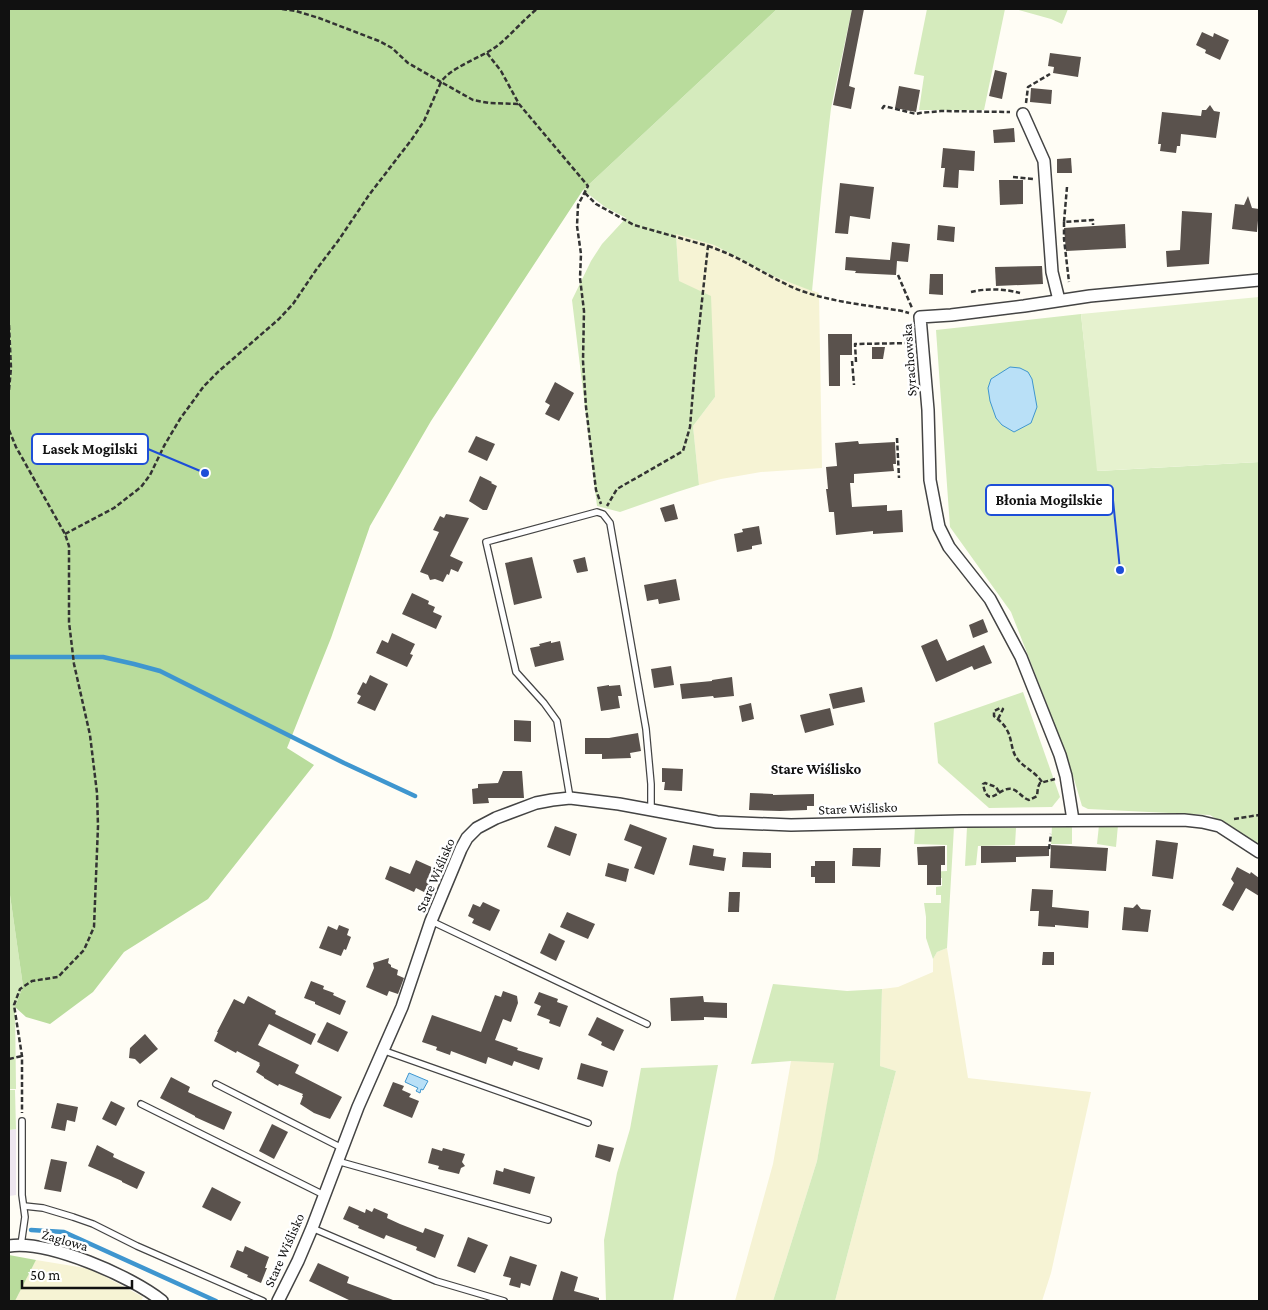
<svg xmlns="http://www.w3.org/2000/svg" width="1268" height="1310" viewBox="0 0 1268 1310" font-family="'Crimson Pro',serif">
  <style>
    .industrial { fill: #eee6ef }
    .farmland { fill: #f6f3d4 }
    .green { fill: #d5ebbd }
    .forest { fill: #b9dc9c }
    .pitch { fill: #e6f2cf }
    .water { fill: #b9e0f7; stroke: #3f96cf }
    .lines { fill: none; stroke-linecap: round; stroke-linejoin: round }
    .stream { stroke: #3f96cf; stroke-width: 4.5 }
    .building { fill: #5a524d }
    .lane-casing { stroke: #444; stroke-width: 8 }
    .street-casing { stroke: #444; stroke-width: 14 }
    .path { stroke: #333; stroke-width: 2.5; stroke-dasharray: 5 2.5; stroke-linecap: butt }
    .lane { stroke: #fff; stroke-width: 5.5 }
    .street { stroke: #fff; stroke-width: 11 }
    .labels { text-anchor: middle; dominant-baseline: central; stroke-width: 5; stroke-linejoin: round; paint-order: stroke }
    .street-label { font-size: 14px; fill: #111; stroke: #fff }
    .neighbourhood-label { font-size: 15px; font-weight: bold; fill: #111; stroke: #fff }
    .leader { fill: none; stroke: #1d4ed8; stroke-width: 2 }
    .callout-dot { fill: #1d4ed8; stroke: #fff; stroke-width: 2 }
    .callout { fill: #fff; stroke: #1d4ed8; stroke-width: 2 }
    .callout-label { font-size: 15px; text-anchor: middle; font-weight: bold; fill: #111 }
  </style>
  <rect width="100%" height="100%" fill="#fffdf5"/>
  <!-- industrial -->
  <polygon class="industrial" points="16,1129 16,1195 9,1196 9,1130"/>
  <!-- farmland -->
  <g class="farmland">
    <polygon points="676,233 714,245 773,276 819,293 822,468 761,472 721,479 699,485 693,426 715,397 679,281"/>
    <polygon points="947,948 968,1078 1091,1092 1051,1273 1042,1301 835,1301 896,1071 880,1066 882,989 898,987 933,972 933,959 937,952"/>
    <polygon points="791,1061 835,1062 817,1161 773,1301 735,1301 773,1164"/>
    <polygon points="36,1260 91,1269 143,1297 141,1301 15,1301"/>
  </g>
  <!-- green -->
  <g class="green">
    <polygon points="777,9 852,9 831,108 822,188 812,291 773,276 714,245 676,234 679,281 711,296 715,397 693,426 699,485 677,492 620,512 597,506 572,300 591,261 602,244 626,218 605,207 583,190"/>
    <polygon points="927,9 1005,9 984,110 919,110 924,76 914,74"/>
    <polygon points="1015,9 1068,9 1062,24 1051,19"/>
    <polygon points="1081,314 1098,471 1259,462 1259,845 1210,815 1088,809 1082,806 1074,779 1047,704 1011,612 950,527 936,330"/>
    <polygon points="1023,692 1060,797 1052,807 989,808 938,763 934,723"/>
    <polygon points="1072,825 1072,844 1051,844 1052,826"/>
    <polygon points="1099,825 1118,825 1116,847 1097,844"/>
    <polygon points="915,827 954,827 947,948 937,952 933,959 926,938 926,917 924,903 941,903 941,895 936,895 936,887 942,886 942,878 927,877 927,872 947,871 947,845 914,844"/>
    <polygon points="967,827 1016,828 1015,845 978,846 976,865 965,866"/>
    <polygon points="9,888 23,986 15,1007 16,1089 9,1089"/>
    <polygon points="773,984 847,991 882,989 880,1066 896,1071 835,1301 773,1301 817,1161 834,1063 791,1061 751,1064"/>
    <polygon points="718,1065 673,1301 606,1301 604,1240 617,1173 630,1129 641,1068"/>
    <polygon points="9,1090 15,1090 16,1129 9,1130"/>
  </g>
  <!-- forest -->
  <g class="forest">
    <polygon points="9,9 777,9 583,190 431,421 370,526 331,638 287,748 314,765 208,899 124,952 93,992 50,1024 26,1017 15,1007 23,986 9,888"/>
    <polygon points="9,1255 36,1260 15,1301 9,1301"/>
  </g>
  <!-- pitch -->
  <polygon class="pitch" points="1259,297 1259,462 1097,471 1081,314"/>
  <!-- water -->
  <g class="water">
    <polygon points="1010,367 1020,368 1028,372 1032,379 1037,407 1031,423 1014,432 1002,425 996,418 990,401 988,388 991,379"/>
    <polygon points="409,1073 428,1081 423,1090 421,1089 420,1093 416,1091 418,1088 405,1082"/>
  </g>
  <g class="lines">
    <!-- stream -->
    <g class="stream">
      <polyline points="9,657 72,657"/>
      <polyline points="76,657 103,657 134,664 160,671 344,763 415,796"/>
      <polyline points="31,1230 64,1232 216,1301"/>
    </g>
  </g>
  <!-- building -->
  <g class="building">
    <polygon points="852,9 864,9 849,86 855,88 851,109 833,105"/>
    <polygon points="1202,32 1213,37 1214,33 1229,40 1220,60 1205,53 1206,50 1196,45"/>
    <polygon points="1050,53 1081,57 1078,77 1053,73 1054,67 1048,66"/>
    <polygon points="995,70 1007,73 1002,99 989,96"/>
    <polygon points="899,86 920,90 916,112 895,108"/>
    <polygon points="1031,88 1052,90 1051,104 1030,102"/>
    <polygon points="1210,105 1214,111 1220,112 1216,138 1181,134 1180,146 1177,146 1176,153 1160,151 1161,144 1158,144 1162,112 1201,116 1202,110 1206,110"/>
    <polygon points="1014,128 1015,142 994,143 993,130"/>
    <polygon points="943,148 975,151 974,171 959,170 958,188 943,187 945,168 941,168"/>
    <polygon points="1071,158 1072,173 1057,173 1057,159"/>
    <polygon points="999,180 1023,180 1023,204 1000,205"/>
    <polygon points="840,183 874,187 870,219 850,216 848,234 835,233"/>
    <polygon points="1248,196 1252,208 1259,209 1257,232 1232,229 1235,204 1244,205"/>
    <polygon points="1182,211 1212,213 1209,264 1167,267 1166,251 1180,250"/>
    <polygon points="1125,224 1126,248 1066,251 1064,228"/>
    <polygon points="938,225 955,227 954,242 937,240"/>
    <polygon points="892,242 910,244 908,262 897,261 896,275 855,273 856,271 845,270 846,257 890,260"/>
    <polygon points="1042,266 1043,284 996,286 995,267"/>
    <polygon points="930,274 943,274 943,295 929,294"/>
    <polygon points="828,334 852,334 852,355 840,355 840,386 829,386"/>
    <polygon points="872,347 885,347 883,359 872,359"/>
    <polygon points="555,382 574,393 559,421 545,414 550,405 545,402"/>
    <polygon points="476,436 495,444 487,461 468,452"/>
    <polygon points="858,441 859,444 895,442 896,464 893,464 894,471 854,474 854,483 850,483 852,507 887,505 887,511 902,510 903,532 873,534 873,531 836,535 834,512 829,512 826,489 828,489 826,467 837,466 835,443"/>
    <polygon points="480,476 492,482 491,483 497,486 487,510 483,510 469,501"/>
    <polygon points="674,504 678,519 665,522 660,508"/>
    <polygon points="446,514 469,518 450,556 463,562 458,572 451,569 449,575 447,574 443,582 435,579 430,580 428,575 420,572 439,532 433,530 440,516 444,518"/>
    <polygon points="759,526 762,544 752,546 752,549 737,552 734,534 743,532 742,529"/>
    <polygon points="532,557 542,598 514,605 505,563"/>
    <polygon points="585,557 588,571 577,573 573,560"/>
    <polygon points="676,579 680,600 659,604 658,599 647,601 644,585"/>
    <polygon points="412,593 429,601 428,604 435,607 433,612 442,616 436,629 402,614"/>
    <polygon points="983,619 988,632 973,638 969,625"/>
    <polygon points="392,633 415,644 410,654 413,655 407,667 376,653 382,640 388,643"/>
    <polygon points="937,639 947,661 984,645 992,663 974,670 972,666 936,682 921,646"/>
    <polygon points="551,641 551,643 560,641 564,660 535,667 530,648 540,646 539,644"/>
    <polygon points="671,666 674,685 654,688 651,669"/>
    <polygon points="370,675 388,684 375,711 357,703 361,696 357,694 363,682 366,684"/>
    <polygon points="732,677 734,696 714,698 713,696 682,699 680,684 712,681 712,680"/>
    <polygon points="609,685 609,686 620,685 622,696 618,696 620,708 601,711 597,687"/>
    <polygon points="862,687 865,702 833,709 829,694"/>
    <polygon points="751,703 754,719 742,722 739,706"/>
    <polygon points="830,708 834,725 805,733 800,715"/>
    <polygon points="514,720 531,721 531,742 514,741"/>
    <polygon points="638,733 641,751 630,753 631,758 602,759 602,754 585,754 585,738 609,738"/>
    <polygon points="662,768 683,769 682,791 664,790 665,782 662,782"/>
    <polygon points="503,771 522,771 524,798 488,798 489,803 473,804 472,789 478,788 478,784 498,783"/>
    <polygon points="750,793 773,794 773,795 814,794 814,806 807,806 807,810 780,811 749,810"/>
    <polygon points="630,824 667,838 654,875 634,868 642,847 624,840"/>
    <polygon points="555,826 577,834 570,856 547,847"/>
    <polygon points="1156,840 1178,843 1173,879 1152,876"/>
    <polygon points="693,845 714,849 713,856 726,858 724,871 689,865"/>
    <polygon points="1051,845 1108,848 1106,871 1050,868"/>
    <polygon points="945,846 945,865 941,865 941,885 927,885 927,865 918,865 917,847"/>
    <polygon points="981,846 1049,846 1049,856 1016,857 1016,862 981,863"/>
    <polygon points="853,848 881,848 880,867 852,866"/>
    <polygon points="743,852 771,853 771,868 742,867"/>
    <polygon points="416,860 436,869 426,893 416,888 414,892 385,879 390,866 410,874"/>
    <polygon points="815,861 835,861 835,883 815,883 815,877 811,877 811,866 815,866"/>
    <polygon points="608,863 629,869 626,882 605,876"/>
    <polygon points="1237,867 1250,874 1251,872 1259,878 1259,896 1246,888 1233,911 1222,905 1234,883 1231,879"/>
    <polygon points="1032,889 1053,890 1052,907 1089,911 1088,928 1055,925 1055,927 1038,926 1039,911 1030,911"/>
    <polygon points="729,892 740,892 739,912 728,912"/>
    <polygon points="483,902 500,910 490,931 472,923 474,919 468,916 473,904 480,907"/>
    <polygon points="1137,904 1141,909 1151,910 1148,932 1122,930 1124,907 1133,908"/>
    <polygon points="567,912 595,924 588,939 560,927"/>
    <polygon points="339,925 349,929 347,935 351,937 346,950 344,949 341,956 319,948 328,926 337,930"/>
    <polygon points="549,933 565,941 556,961 540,953"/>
    <polygon points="1043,952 1054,952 1054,965 1042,965"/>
    <polygon points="389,958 388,963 391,965 391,967 398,970 397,975 404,978 398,994 389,991 387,996 366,987 374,968 373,963"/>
    <polygon points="311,981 324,986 323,989 334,993 333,995 346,1001 340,1015 315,1004 315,1002 304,998"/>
    <polygon points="503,991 517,996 518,1003 511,1022 503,1019 495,1040 518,1048 517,1050 543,1058 539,1070 514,1061 512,1066 488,1057 486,1064 451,1051 450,1055 436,1050 437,1047 422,1042 432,1015 481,1032 495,995 501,997"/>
    <polygon points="539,992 558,999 557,1002 568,1006 560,1027 549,1023 550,1020 537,1015 541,1006 534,1003"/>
    <polygon points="248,996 276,1011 275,1014 316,1034 311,1045 269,1024 258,1045 299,1065 295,1073 342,1097 330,1119 314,1113 300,1104 303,1096 302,1096 303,1094 279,1084 278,1086 264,1078 264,1077 256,1072 260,1065 259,1064 260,1063 237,1051 236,1053 214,1041 218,1032 217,1032 234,999 244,1004"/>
    <polygon points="703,996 704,1002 727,1003 727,1018 704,1017 704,1020 671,1021 670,998"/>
    <polygon points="597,1017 624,1030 614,1051 601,1045 602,1042 588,1035"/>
    <polygon points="327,1022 348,1032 338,1052 317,1042"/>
    <polygon points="145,1034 158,1049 140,1064 135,1059 129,1058 130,1048"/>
    <polygon points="581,1063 608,1071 603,1087 577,1079"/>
    <polygon points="171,1077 190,1087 188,1092 232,1112 224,1130 195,1117 195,1116 160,1098"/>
    <polygon points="393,1082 404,1086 402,1090 411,1094 409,1097 419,1101 412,1118 383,1106"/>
    <polygon points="111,1101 125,1108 116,1126 102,1119"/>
    <polygon points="57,1103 78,1107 75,1122 67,1120 65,1131 51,1128"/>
    <polygon points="272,1124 288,1132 274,1159 259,1151"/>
    <polygon points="598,1144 614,1148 610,1162 595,1157"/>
    <polygon points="97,1145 114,1154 113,1157 145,1172 137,1189 122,1182 122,1181 88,1166"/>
    <polygon points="432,1148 442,1151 443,1148 465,1154 462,1162 465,1166 461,1168 459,1174 438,1169 439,1166 428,1163"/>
    <polygon points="51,1159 67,1162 61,1192 44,1189"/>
    <polygon points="504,1168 535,1177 530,1194 493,1184 496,1170 503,1172"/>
    <polygon points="212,1187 241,1202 231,1221 202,1207"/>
    <polygon points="349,1206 365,1213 366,1209 372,1212 374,1208 388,1214 387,1218 400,1224 423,1233 425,1228 444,1235 435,1258 416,1250 417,1247 386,1235 384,1239 358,1228 359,1226 343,1219"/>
    <polygon points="468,1237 488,1245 475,1273 457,1266"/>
    <polygon points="245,1246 269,1257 265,1268 267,1268 261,1283 247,1277 248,1275 230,1267 237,1250 243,1252"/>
    <polygon points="510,1256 537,1265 530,1286 521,1283 520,1288 509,1285 511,1278 503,1276"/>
    <polygon points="318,1263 349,1277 347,1283 393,1300 392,1301 351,1301 309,1281"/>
    <polygon points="561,1271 578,1277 574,1291 599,1298 599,1301 552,1301"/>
  </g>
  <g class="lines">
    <!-- lane casing -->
    <g class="lane-casing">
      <g id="lane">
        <polyline points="570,798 557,721 544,703 516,672 486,542 597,512 603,514 610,523 646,729 651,784 651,810"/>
        <polyline points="431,921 647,1024"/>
        <polyline points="382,1050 588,1123"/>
        <polyline points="216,1084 342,1148"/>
        <polyline points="141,1104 324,1195"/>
        <polyline points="337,1161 548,1220"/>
        <polyline points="24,1206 43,1208 73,1217 93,1224 137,1246 263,1301"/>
        <polyline points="312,1228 436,1281 504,1301"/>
        <polyline points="21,1245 25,1217 22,1195 22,1121"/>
      </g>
    </g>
    <!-- street casing -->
    <g class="street-casing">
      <g id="street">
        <polyline points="1023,114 1044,161 1052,272 1059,300"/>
        <polyline points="1073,820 1066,776 1060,755 1021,657 990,599 949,547 939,527 930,480 928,410 920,317 951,315 1024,306 1090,296 1259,280"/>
        <path d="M9,1246c39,-6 122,30 153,55"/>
        <polyline points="278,1301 298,1261 312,1228 358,1107 402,1007 431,921 461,849 467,838 477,828 496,818 536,803 552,800 570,798 619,804 717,822 791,825 962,821 1184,820 1202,822 1219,826 1259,852"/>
      </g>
    </g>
    <!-- path -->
    <g class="path">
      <path d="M282,9l14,2 23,7 60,23 13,7 16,15 33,19c10,-15 40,-24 56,-36 14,-11 26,-26 40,-37"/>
      <polyline points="487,53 501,71 519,104 588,186 578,205 577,226 581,254 580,278 584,311 583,361 586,407 596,490 601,504"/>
      <polyline points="1026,103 1028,87 1050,74"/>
      <polyline points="882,109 884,106 916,114 920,113 941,111 1010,112"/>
      <polyline points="1013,177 1034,179"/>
      <polyline points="1067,187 1064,222 1093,220 1093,225"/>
      <polyline points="585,193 596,204 634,225 708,246 696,355 690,427 683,451 617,489 607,506"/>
      <polyline points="1064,222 1064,239 1069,282"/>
      <path d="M708,246c31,10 57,29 86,42 34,14 73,17 108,23l7,2"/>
      <polyline points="898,275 912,308"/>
      <path d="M971,292c15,-4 35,-3 49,1"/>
      <polyline points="9,325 11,368 9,390"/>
      <polyline points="852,361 854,385"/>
      <polyline points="856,362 855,344 911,343"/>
      <polyline points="9,430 16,447 65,534 69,546 69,622 74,664 90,735 97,793 98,826 94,927 84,950 58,977 32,981 20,989 14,1005 22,1056 22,1113"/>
      <polyline points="897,438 899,478"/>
      <polyline points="65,534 114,508 141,487 150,475 164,446 180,419 204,386 219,371 279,319 293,304 316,270 338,241 369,195 412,139 424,121 441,82 473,100 489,103 519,104"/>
      <path d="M998,719l5,-10 -3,-1 -6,3v5c5,4 10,8 13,14 5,9 4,19 9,27 7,11 18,13 26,25"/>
      <path d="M999,792l-3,-5 -11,-4 -2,1c5,27 16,2 29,5 7,2 10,9 17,11l8,-4 1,-9 2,-4 15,-4"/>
      <polyline points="1234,819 1259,815"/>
      <polyline points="1049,849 1051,834"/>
      <polyline points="9,1059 22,1056"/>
    </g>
    <!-- lane -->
    <use href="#lane" class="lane"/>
    <!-- street -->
    <use href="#street" class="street"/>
  </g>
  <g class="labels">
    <!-- street labels -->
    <g class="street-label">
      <text transform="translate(909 360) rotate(-94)">Syrachowska</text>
      <text transform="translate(858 808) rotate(-2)">Stare Wiślisko</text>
      <text transform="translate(435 875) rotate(-67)">Stare Wiślisko</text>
      <text transform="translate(65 1240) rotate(16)">Żaglowa</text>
      <text transform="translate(284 1250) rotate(-66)">Stare Wiślisko</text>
    </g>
    <!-- neighbourhood labels -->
    <g class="neighbourhood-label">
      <text x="816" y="769">Stare Wiślisko</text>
    </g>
  </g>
  <!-- callouts -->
  <path class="leader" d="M205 473L148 449M1120 570L1113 500"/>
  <g class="callout-dot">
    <circle cx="205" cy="473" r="5"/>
    <circle cx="1120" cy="570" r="5"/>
  </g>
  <g class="callout">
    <rect x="32" y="434" width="116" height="30" rx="5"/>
    <rect x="986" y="485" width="127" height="30" rx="5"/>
  </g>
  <g class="callout-label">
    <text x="90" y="454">Lasek Mogilski</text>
    <text x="1049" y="505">Błonia Mogilskie</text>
  </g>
  <!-- border -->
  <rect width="1268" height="1310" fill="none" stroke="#111111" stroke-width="20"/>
  <!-- scale -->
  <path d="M22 1280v8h110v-8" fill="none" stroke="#111111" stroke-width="2.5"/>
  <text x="30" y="1280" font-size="15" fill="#111111" stroke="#ffffff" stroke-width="4" paint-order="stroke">50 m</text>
</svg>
